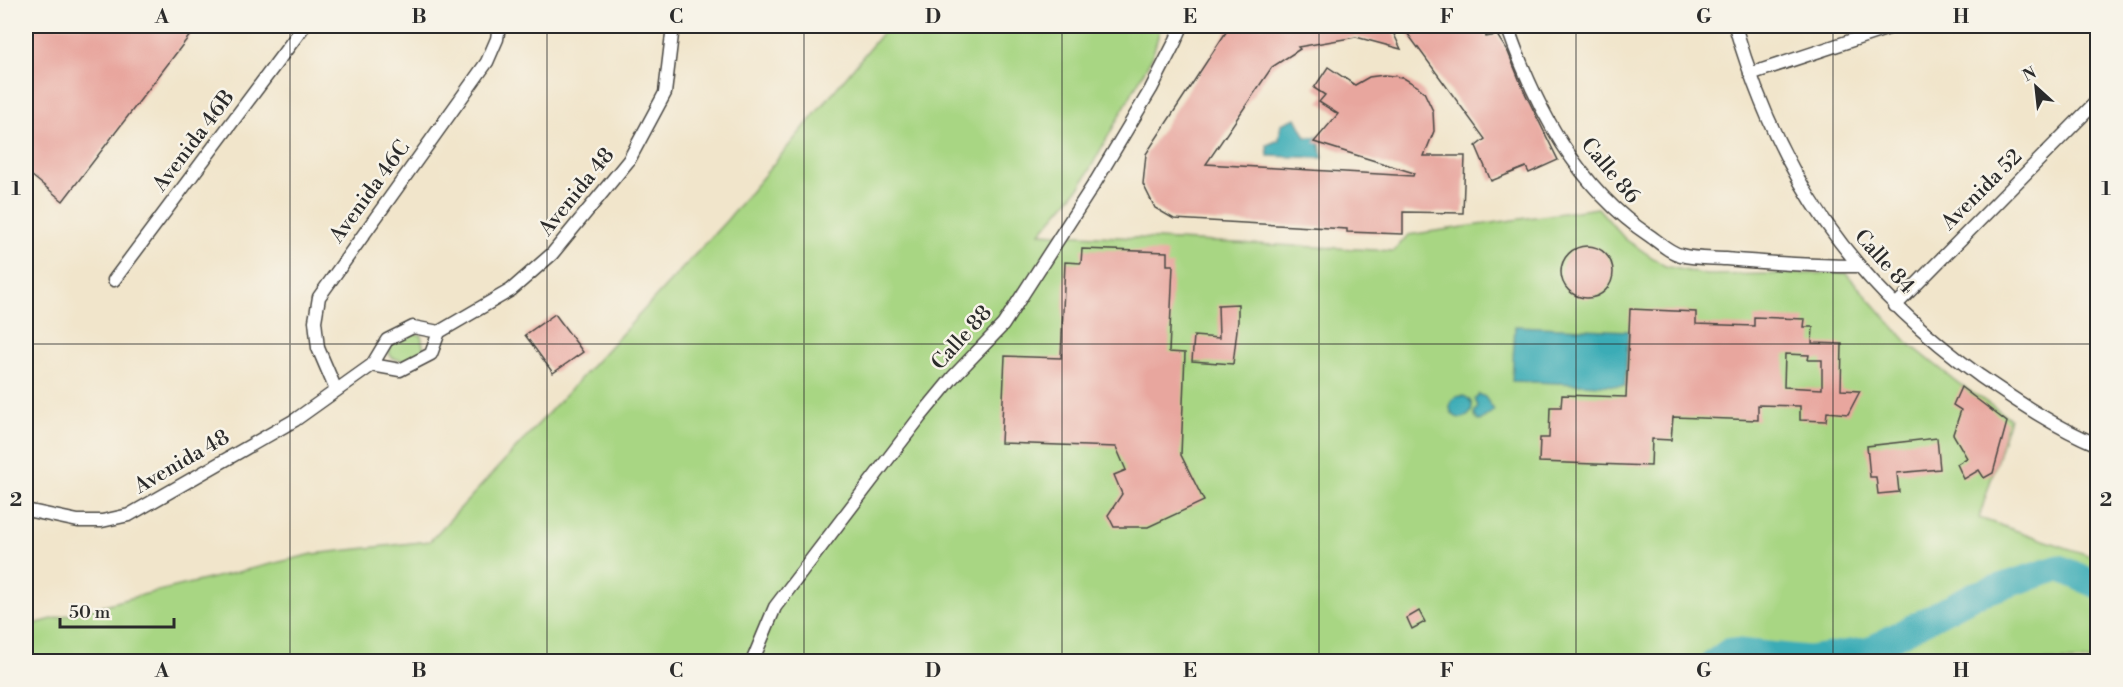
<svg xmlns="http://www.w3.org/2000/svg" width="2123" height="687" viewBox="0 0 2123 687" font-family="'Libre Bodoni',serif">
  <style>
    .green { fill: #a8d683; stroke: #6a8057; stroke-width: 1.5 }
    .water { fill: #3bacb6; stroke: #336c70; stroke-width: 1.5 }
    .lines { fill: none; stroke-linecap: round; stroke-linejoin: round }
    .river { stroke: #3bacb6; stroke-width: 27 }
    .building { fill: #e8a69e; fill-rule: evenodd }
    .street-casing { stroke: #494743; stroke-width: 15 }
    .street { stroke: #fff; stroke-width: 12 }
    .grid { fill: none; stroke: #2b2b2b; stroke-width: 1.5; stroke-opacity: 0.55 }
    .labels { text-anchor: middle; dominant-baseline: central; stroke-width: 5; stroke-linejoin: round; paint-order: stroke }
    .street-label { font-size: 21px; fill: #2b2b2b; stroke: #f7f3e8 }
    .neatline { fill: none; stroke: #2b2b2b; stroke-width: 2 }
    .grid-label { font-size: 20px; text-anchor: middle; font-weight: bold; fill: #2b2b2b }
  </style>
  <rect width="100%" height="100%" fill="#f7f3e8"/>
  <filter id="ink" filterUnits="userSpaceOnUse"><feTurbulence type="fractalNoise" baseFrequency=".0167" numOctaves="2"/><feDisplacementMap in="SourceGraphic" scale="12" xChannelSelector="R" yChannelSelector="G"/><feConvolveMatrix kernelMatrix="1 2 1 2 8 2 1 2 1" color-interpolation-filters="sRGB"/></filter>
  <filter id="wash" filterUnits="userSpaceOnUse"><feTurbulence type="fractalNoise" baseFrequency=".008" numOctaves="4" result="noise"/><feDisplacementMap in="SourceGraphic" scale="24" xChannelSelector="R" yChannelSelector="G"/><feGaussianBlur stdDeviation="1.35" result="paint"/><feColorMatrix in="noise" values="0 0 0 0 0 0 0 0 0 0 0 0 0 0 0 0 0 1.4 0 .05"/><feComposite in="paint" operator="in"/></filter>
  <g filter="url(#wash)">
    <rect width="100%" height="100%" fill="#f1e5cb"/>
    <!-- green -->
    <g class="green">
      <polygon points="888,26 1161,26 1152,57 1081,185 1040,233 1394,251 1408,235 1598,208 1625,239 1665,266 1706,275 1846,273 1907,342 1958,383 2010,418 1979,518 2097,558 2097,661 26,662 26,626 146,594 313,554 430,541 727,220"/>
      <polygon points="413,333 421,335 424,350 420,354 405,361 392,358 389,353 392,341"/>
    </g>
    <!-- water -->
    <g class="water">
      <polygon points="1296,118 1306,137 1318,137 1323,158 1268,156 1267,145 1279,140 1281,124"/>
      <polygon points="1515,326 1628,331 1625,386 1512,381"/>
      <polygon points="1479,394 1485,397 1494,410 1480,421 1477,420 1474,413 1478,407 1475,399"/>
      <circle cx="1461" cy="407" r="11"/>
    </g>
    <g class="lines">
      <!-- river -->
      <polyline class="river" points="1715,662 1730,651 1808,659 1870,650 1974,595 2059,568 2098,585"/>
    </g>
    <g id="blocks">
      <!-- building -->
      <g class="building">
        <polygon points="26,26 197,26 63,201 26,171"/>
        <polygon points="1230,26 1390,26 1401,49 1356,37 1298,47 1300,49 1272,67 1206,164 1413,176 1414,173 1314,142 1338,114 1319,102 1325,95 1314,88 1328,67 1355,85 1369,77 1384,75 1402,77 1417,86 1424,92 1433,111 1434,131 1424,156 1465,156 1463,213 1403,212 1403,234 1347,232 1347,229 1174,219 1155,208 1143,184 1146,154"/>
        <polygon points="1402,26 1484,26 1486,37 1497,35 1508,52 1523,89 1558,160 1529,173 1526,167 1491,181 1476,146 1485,139"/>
        <circle cx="1587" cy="272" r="26"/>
        <polygon points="1082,249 1167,252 1167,265 1173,265 1169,352 1185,353 1181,455 1204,501 1148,527 1114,527 1108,515 1122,494 1114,475 1126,470 1116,447 1001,443 1005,356 1061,358 1065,262 1081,263"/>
        <polygon points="1238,304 1238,321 1233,364 1192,361 1194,336 1219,338 1218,305"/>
        <path d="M1630,309l66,3v12l58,2v-9l51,2 -1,8h9l-1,16 30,1 -1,46 19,1 -12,23 -21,-2 -1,9 -26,-1v-14l-42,-1v15l-85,-3 -2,23 -19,-1 -1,27 -112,-4 1,-24h9l1,-31h11l1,-12 64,2zM1785,354l24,1 -1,5h14v29l-38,-2z"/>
        <polygon points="555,314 583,352 553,373 525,335"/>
        <polygon points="1961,387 2007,422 1993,473 1984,478 1979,470 1964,479 1957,464 1967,458 1953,434 1961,410 1953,405"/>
        <polygon points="1937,438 1940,469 1897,473 1899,492 1878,494 1876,477 1870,477 1867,446"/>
        <polygon points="1419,611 1425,622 1412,629 1407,618"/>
      </g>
    </g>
  </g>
  <g filter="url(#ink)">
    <use href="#blocks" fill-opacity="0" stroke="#494743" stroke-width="1.5"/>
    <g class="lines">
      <!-- street casing -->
      <g class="street-casing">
        <g id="street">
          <path d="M1507,26c28,80 70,162 143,210 9,6 20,17 31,19 14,4 30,3 45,4 44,4 87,7 132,7"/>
          <path d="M1735,26c44,151 117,257 245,350 38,26 75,51 118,69"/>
          <polyline points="1750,74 1895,26"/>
          <polyline points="114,280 304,26"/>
          <polyline points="1895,306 2098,100"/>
          <polyline points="372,365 400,370 431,354 439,332 511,290 552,254 629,160 665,93 673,26"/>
          <polyline points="336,390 318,348 315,321 319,297 487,62 497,39 499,26"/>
          <polyline points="26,510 78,521 102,521 129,515 295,420 372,365 387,340 413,327 439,332"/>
          <polyline points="752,662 775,607 920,417 953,377 1003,325 1096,181 1151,89 1175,42 1182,26"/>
        </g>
      </g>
      <!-- street -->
      <use href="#street" class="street"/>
    </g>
  </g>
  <!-- grid -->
  <path class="grid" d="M290,26v636M547,26v636M804,26v636M1062,26v636M1319,26v636M1576,26v636M1833,26v636M26,344h2072"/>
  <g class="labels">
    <!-- street labels -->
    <g class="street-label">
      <text transform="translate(194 141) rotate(-53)">Avenida 46B</text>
      <text transform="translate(1610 171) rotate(50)">Calle 86</text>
      <text transform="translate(1982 190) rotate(-45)">Avenida 52</text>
      <text transform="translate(370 192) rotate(-54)">Avenida 46C</text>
      <text transform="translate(577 192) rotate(-51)">Avenida 48</text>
      <text transform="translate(1884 262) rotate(48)">Calle 84</text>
      <text transform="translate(962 338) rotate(-48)">Calle 88</text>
      <text transform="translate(182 462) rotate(-30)">Avenida 48</text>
    </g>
  </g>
  <!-- margin -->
  <rect width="2123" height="687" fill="none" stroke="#f7f3e8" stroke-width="66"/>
  <!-- north arrow -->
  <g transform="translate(2036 87) rotate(333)" stroke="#f7f3e8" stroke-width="4.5" paint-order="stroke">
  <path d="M0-4.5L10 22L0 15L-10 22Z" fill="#2b2b2b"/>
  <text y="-9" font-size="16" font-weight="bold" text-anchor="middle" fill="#2b2b2b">N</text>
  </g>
  <!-- scale -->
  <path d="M60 618v9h114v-9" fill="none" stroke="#2b2b2b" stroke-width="3"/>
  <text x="69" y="618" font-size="18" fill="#2b2b2b" stroke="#f7f3e8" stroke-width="4.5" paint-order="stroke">50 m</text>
  <rect x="33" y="33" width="2057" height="621" class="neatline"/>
  <g class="grid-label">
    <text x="162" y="23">A</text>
    <text x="419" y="23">B</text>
    <text x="676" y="23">C</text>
    <text x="933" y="23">D</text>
    <text x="1190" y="23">E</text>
    <text x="1447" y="23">F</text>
    <text x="1704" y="23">G</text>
    <text x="1961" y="23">H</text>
    <text x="16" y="195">1</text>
    <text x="2106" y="195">1</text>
    <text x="16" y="506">2</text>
    <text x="2106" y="506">2</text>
    <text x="162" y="677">A</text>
    <text x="419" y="677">B</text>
    <text x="676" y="677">C</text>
    <text x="933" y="677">D</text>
    <text x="1190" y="677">E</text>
    <text x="1447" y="677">F</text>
    <text x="1704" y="677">G</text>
    <text x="1961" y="677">H</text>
  </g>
</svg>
